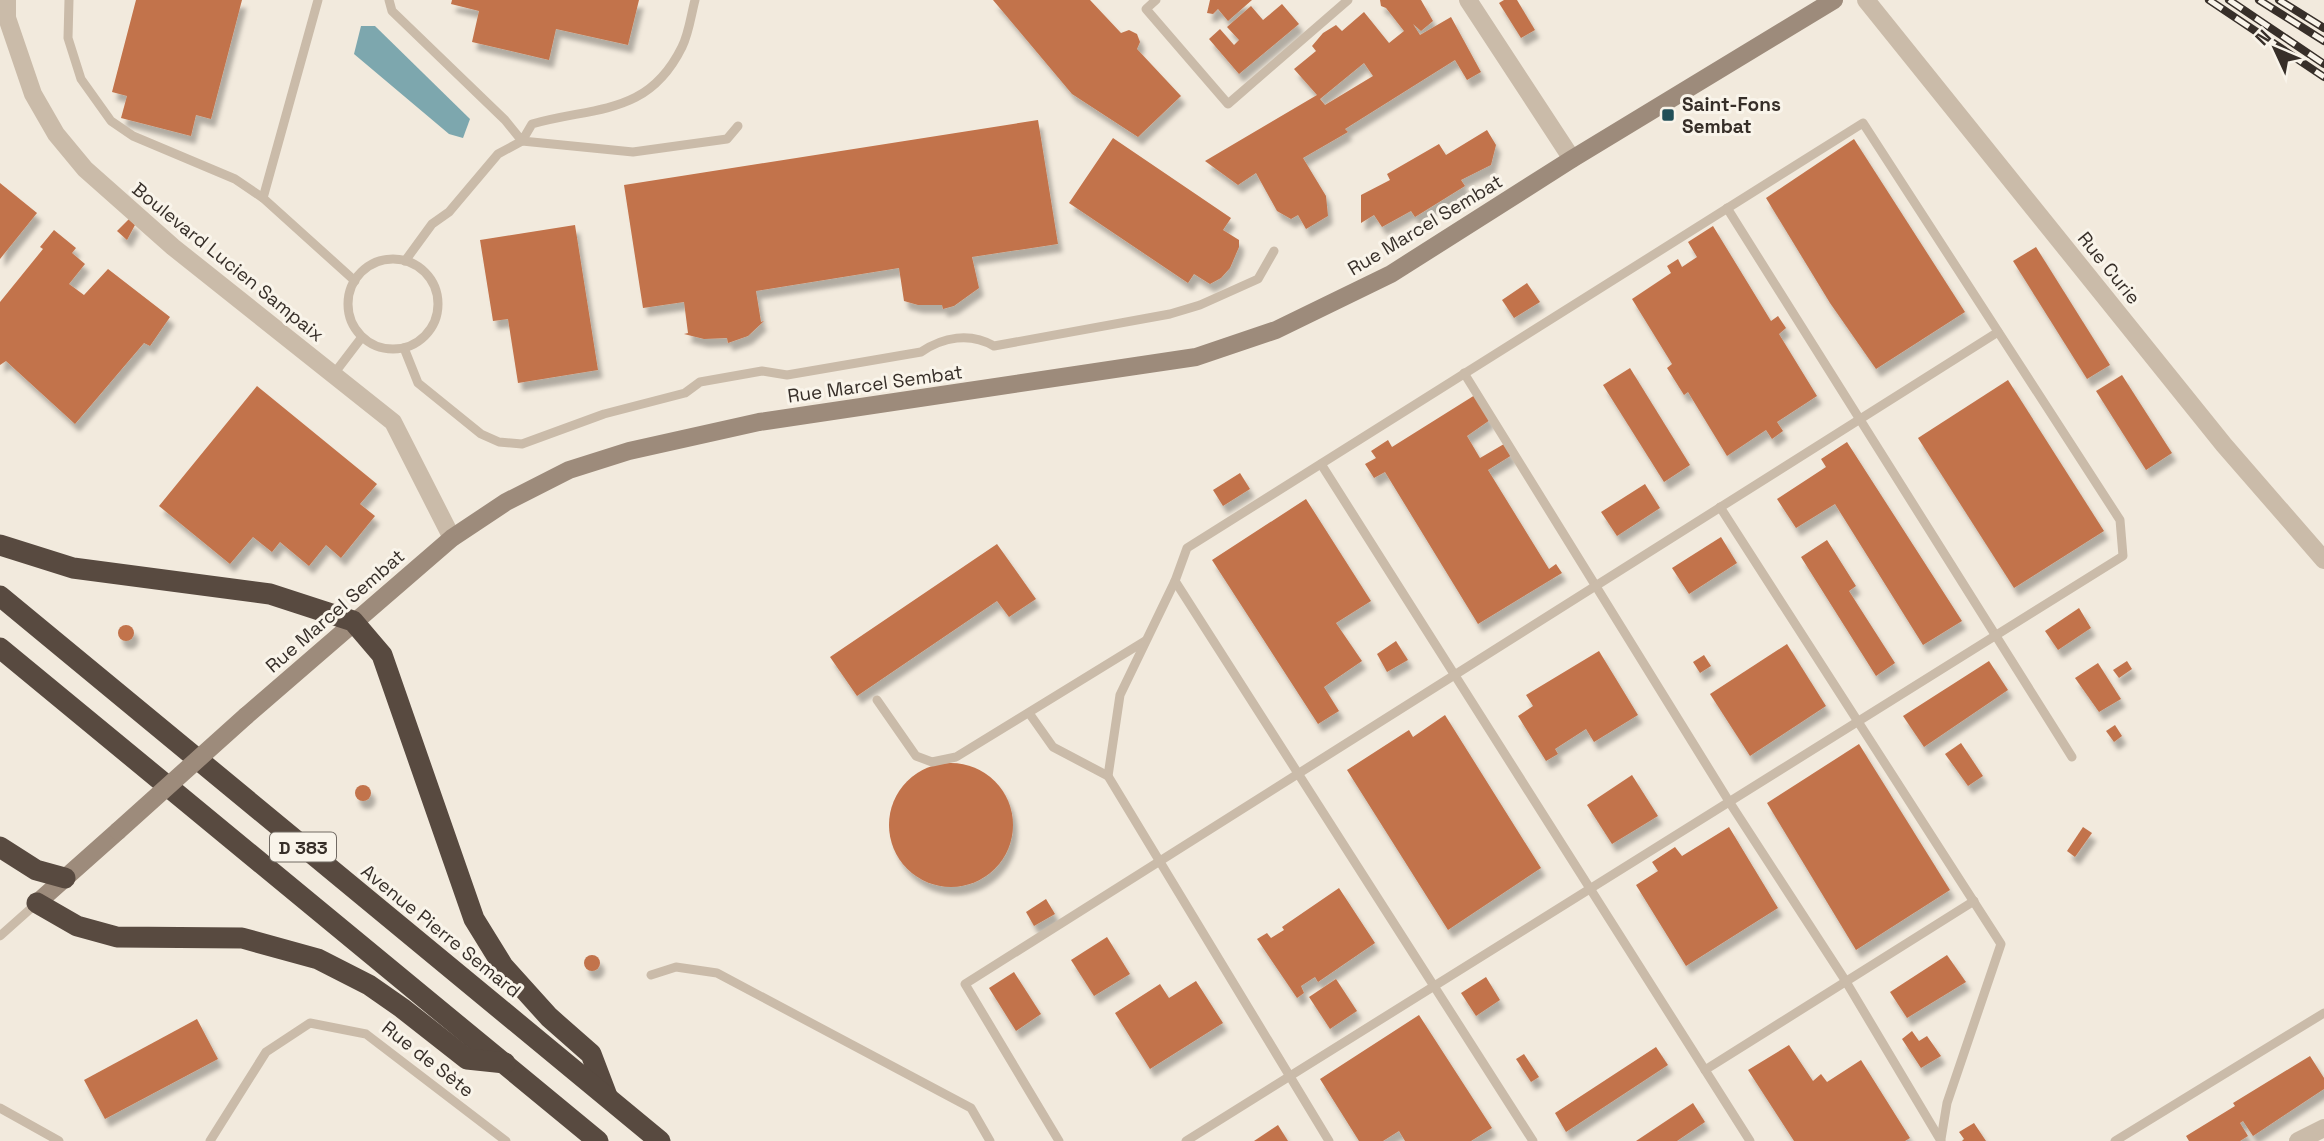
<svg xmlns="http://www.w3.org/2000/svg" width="2324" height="1141" viewBox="0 0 2324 1141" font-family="'Space Grotesk',sans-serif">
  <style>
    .water { fill: #7da7ae }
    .building { fill: #c2734b; fill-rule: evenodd; filter: url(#shadow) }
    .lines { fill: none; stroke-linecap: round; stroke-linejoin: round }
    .lane { stroke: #cabba9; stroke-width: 9 }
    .street { stroke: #cabba9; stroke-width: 18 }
    .secondary { stroke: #9d8b7b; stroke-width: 18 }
    .highway { stroke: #584a40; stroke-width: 21 }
    .rail-casing { stroke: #372f29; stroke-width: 8 }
    .rail { stroke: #f9f4ea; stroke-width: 5; stroke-dasharray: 16; stroke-linecap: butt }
    .secondary-bridge { stroke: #9d8b7b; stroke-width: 18 }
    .poi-dot { fill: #204f58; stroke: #f9f4ea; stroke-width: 2.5 }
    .labels { text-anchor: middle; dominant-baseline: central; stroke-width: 6; stroke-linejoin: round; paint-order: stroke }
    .shield { fill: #f9f4ea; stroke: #716a63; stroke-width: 2 }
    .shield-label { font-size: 18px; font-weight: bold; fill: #372f29 }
    .poi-label { font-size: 19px; font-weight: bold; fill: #372f29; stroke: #f9f4ea; text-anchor: start }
    .street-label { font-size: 19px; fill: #372f29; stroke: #f9f4ea }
  </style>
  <defs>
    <filter id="shadow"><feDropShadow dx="4.5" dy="8" stdDeviation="2" flood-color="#0004"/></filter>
  </defs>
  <rect width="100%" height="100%" fill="#f2eadd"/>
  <!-- water -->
  <polygon class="water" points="361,26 375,26 470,119 463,138 449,134 354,54"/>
  <!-- building -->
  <g class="building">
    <polygon points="136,0 242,0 211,119 196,115 191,136 121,118 127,96 112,92"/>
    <polygon points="452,0 639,0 628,45 556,29 549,60 472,42 479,11 451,4"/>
    <polygon points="993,0 1090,0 1121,33 1129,30 1137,34 1140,42 1137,49 1181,96 1138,137 1072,94"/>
    <polygon points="1210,0 1252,0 1228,21 1218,9 1213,14 1207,13"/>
    <path d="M1380,0h41l12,21 -12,10 -8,-7 7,11 31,-18 30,55 -14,8 -12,-20 -110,69 3,3 -45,26 23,38 2,20 -22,13 -8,-14 -7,4 -14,-8 -21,-38 -18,12 -33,-24 112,-66 -23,-26 22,-18 -4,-5 11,-13 13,-8 6,6 22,-19 25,31 15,-12 -18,-23 -5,-2zM1364,63l9,13 -48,29 -5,-6z"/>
    <polygon points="1504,0 1517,0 1535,30 1521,38 1499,3"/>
    <polygon points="1282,4 1299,24 1239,74 1209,39 1220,29 1234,45 1239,40 1227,27 1251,6 1263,20"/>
    <polygon points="1038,120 1058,244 972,257 979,288 954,306 943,309 942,305 918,305 904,301 899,268 756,291 761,322 764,321 748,336 728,343 727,338 704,339 684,334 688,333 684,302 643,308 624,185"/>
    <polygon points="1487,130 1496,145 1491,165 1461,180 1465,186 1415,217 1411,211 1382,227 1374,215 1361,223 1361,195 1390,180 1387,174 1439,144 1446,155"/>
    <polygon points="1113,138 1231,218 1223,230 1239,240 1239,247 1230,268 1221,278 1210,284 1194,274 1188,283 1069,203"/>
    <polygon points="1854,139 1965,312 1876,369 1830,303 1766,198"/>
    <polygon points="0,183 37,213 0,259"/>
    <polygon points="129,219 135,225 127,240 117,231"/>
    <polygon points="575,225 598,370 518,383 508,319 493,321 480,240"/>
    <polygon points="1713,226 1771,321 1778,316 1786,328 1779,334 1817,396 1777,422 1783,431 1772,439 1766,430 1727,456 1688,392 1684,395 1667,368 1672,364 1632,299 1671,273 1667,266 1678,259 1682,267 1697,257 1688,242"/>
    <polygon points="54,230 76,248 72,253 85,264 69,284 84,295 108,269 170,317 150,346 144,343 75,424 6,361 0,365 0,302 43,249 40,247"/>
    <polygon points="2036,247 2110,365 2087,379 2013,261"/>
    <polygon points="1527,283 1540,302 1514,318 1502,300"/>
    <polygon points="1630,368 1690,465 1664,482 1603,385"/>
    <polygon points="2122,375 2172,453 2146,470 2096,391"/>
    <polygon points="2008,380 2104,531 2014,588 1918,438"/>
    <polygon points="257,386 377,484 360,504 375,516 341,558 326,545 309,566 280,542 272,552 253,537 230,564 159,506"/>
    <polygon points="1475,395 1490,420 1467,436 1480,458 1504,444 1512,455 1488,470 1549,569 1556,564 1562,573 1478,624 1385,472 1374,478 1365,464 1376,458 1371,451 1388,440 1392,447"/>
    <polygon points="1847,442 1962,621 1923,645 1835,504 1796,528 1777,499 1826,467 1821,459"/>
    <polygon points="1240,473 1250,489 1223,506 1213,490"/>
    <polygon points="1645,484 1660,508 1617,536 1601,512"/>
    <polygon points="1306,499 1371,601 1336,623 1362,661 1324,687 1339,711 1318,724 1212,560"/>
    <polygon points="1721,537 1737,563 1689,594 1672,568"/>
    <polygon points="1827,540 1856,586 1849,591 1895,663 1876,676 1801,557"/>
    <polygon points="997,544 1036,599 1009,617 997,601 857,696 830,657"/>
    <polygon points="2079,608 2091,628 2058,650 2045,631"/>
    <circle cx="126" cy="633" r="8"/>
    <polygon points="1396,641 1408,660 1387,672 1377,654"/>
    <polygon points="1787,644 1826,706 1750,756 1710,694"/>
    <polygon points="1599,651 1638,715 1594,742 1586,729 1555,749 1558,754 1546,761 1518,716 1533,706 1526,695"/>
    <polygon points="1704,655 1711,666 1700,673 1693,662"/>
    <polygon points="1989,661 2008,690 1924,747 1903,716"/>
    <polygon points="2127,661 2132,669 2119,678 2113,670"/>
    <polygon points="2098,663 2121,699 2099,712 2075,678"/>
    <polygon points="1445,715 1541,868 1448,930 1347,770 1409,730 1413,737"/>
    <polygon points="2115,725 2122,736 2114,742 2106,731"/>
    <polygon points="1961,743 1983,776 1968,786 1945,754"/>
    <polygon points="1859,744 1950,890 1856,950 1767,803"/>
    <circle cx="951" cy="825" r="62"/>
    <polygon points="1632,775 1658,816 1612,844 1587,805"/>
    <circle cx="363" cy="793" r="8"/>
    <polygon points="1729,827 1778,908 1686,966 1636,885 1658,871 1652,862 1675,847 1682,856"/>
    <polygon points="2083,827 2092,833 2075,857 2067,851"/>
    <polygon points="1339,888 1375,943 1318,982 1315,977 1301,986 1304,993 1297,998 1257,939 1267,933 1271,938 1284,930 1282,927"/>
    <polygon points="1046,899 1055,914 1034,926 1026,912"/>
    <polygon points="1107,937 1130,974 1094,996 1071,960"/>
    <polygon points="1947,955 1966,982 1907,1018 1890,992"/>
    <circle cx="592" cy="963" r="8"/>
    <polygon points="1014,972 1041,1014 1016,1031 989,988"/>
    <polygon points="1486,977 1500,1000 1476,1016 1461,993"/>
    <polygon points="1336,979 1357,1011 1330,1029 1309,997"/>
    <polygon points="1196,981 1223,1023 1150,1069 1115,1013 1160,984 1169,998"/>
    <polygon points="1419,1015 1492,1128 1471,1141 1405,1141 1399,1131 1383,1141 1359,1141 1320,1079"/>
    <polygon points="197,1019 218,1059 105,1119 84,1080"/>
    <polygon points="1912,1031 1919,1041 1927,1036 1941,1056 1921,1068 1902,1039"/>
    <polygon points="1789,1045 1813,1081 1821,1074 1827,1082 1861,1060 1910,1138 1905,1141 1794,1141 1748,1070"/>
    <polygon points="1656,1047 1668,1065 1566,1132 1555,1113"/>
    <polygon points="1524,1054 1539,1077 1531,1082 1516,1059"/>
    <polygon points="2310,1056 2324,1078 2324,1089 2253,1136 2243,1121 2240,1123 2248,1136 2240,1141 2189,1141 2186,1136 2235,1106 2233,1103"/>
    <polygon points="1693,1103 1705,1122 1677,1141 1636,1141"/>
    <polygon points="1974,1123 1986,1141 1962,1141 1964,1139 1959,1132"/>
    <polygon points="1278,1125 1288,1141 1254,1141"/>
  </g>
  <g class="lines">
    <!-- lane -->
    <g class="lane">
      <polyline points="69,0 68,38 81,79 111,121 133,136 235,179 263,198 355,281"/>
      <path d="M389,0l3,11 113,109 17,21 10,-17c64,-18 116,-8 150,-77 7,-14 9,-32 13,-47"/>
      <polyline points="1156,0 1146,9 1228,104 1348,0"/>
      <polyline points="263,198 318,0"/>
      <polyline points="1727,208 2072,757"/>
      <circle cx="393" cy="304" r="45"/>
      <polyline points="405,261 432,224 449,212 498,154 522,141 633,152 727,139 738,126"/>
      <path d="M404,348l14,35 63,51 18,8 23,2 82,-30 81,-21 15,-11 62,-11 25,4 134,-23c22,-15 49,-20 73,-6l176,-32 30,-9 58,-26 16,-28"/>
      <polyline points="1464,373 1730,803 1845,980 1941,1141"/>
      <polyline points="333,375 362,337"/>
      <polyline points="1321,464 1750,1141"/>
      <polyline points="1720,507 2001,944 1947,1103 1941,1139"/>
      <polyline points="1175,581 1533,1141"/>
      <polyline points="877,700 916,756 932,762 956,757 1145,641"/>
      <polyline points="1029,713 1053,747 1108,776 1329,1141"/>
      <polyline points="1108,776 1120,695 1175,581 1187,548 1863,123 2120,520 2123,556 1186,1141"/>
      <polyline points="0,936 37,903"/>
      <polyline points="651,975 676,967 717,973 971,1108 990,1141"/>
      <polyline points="1705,1070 1974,901"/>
      <polyline points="0,1108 59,1141"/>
      <polyline points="210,1141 266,1052 310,1023 366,1034 506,1141"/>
      <polyline points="1059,1141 965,984 1998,332"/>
      <polyline points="2115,1141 2324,1013"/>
    </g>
    <!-- street -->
    <g class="street">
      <polyline points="7,0 7,18 33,94 56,134 85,169 173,247 393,422 452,538"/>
      <polyline points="1468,0 1572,159"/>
      <polyline points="1866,0 2224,445 2324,560"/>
      <polyline points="2298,1141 2324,1128"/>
    </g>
    <!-- secondary -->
    <g class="secondary">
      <polyline points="246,716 452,538 506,502 569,470 629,451 759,422 1196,357 1276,330 1391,274 1572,159 1834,0"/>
      <polyline points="37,903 118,831"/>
    </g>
    <!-- highway -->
    <g class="highway">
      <polyline points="0,545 73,568 270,594 353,621 382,655 474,919 503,966 549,1017 591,1054 607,1096"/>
      <polyline points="0,596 660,1141"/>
      <polyline points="0,648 598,1141"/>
      <polyline points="0,847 36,870 65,878"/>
      <polyline points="37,903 77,926 117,937 242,938 318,959 369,985 402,1008 467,1059 505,1063"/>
    </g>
    <!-- rail casing -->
    <g class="rail-casing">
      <g id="rail">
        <polyline points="2209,0 2324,77"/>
        <polyline points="2229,0 2324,64"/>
        <polyline points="2259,0 2324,41"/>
        <polyline points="2279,0 2324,28"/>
      </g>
    </g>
    <!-- rail -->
    <use href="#rail" class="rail"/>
    <!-- secondary-bridge -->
    <polyline class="secondary-bridge" points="118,831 246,716"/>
  </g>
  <!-- markers -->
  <rect class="poi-dot" x="1661" y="108" width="14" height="14" rx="3.5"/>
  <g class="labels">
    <!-- shield labels -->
    <rect class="shield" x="270" y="832.5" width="66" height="29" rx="5"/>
    <g class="shield-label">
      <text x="303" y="847">D 383</text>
    </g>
    <!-- poi labels -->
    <g class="poi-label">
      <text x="1682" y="104">Saint-Fons<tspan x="1682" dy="22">Sembat</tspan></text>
    </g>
    <!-- street labels -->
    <g class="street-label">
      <text transform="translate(1425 225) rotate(-31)">Rue Marcel Sembat</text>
      <text transform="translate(228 262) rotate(39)">Boulevard Lucien Sampaix</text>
      <text transform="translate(2109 268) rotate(51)">Rue Curie</text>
      <text transform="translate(875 384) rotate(-8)">Rue Marcel Sembat</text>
      <text transform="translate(335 611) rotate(-41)">Rue Marcel Sembat</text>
      <text transform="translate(441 931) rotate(39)">Avenue Pierre Semard</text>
      <text transform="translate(428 1059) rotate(38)">Rue de Sète</text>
    </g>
  </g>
  <!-- north arrow -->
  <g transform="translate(2275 49) rotate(314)" stroke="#f9f4ea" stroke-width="5" paint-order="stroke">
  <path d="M0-5L12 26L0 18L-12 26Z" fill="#372f29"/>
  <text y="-10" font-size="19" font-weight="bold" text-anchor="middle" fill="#372f29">N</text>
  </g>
</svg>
